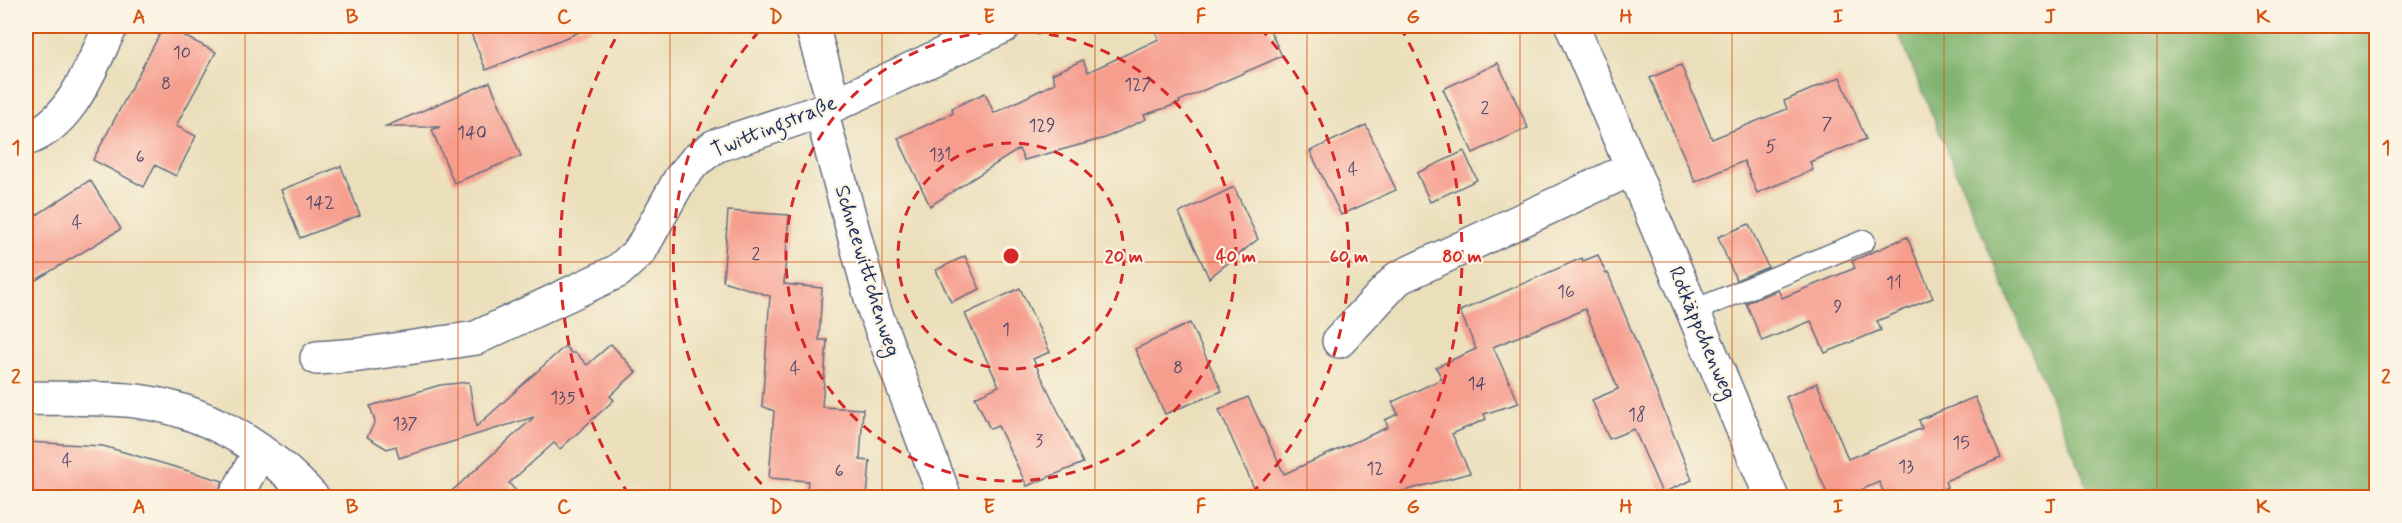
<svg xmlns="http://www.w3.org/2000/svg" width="2402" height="523" viewBox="0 0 2402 523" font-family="Mynerve,sans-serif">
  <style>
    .forest { fill: #81b46f; stroke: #4e7266; stroke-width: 1.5 }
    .building { fill: #f69d8e }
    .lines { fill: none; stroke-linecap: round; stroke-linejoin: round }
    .lane-casing { stroke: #646d7f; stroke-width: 24 }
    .street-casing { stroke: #646d7f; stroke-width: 36 }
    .lane { stroke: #fff; stroke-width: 21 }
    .street { stroke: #fff; stroke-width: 33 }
    .grid { fill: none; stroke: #d45514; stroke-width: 1.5; stroke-opacity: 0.55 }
    .ring { fill: none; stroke: #d62828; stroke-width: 3; stroke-dasharray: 10 8 }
    .labels { text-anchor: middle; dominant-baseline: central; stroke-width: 4.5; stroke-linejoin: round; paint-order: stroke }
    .number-label { font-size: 18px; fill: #524a6a }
    .street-label { font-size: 21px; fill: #1b2f5e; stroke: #fcf5e5 }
    .centre { fill: #d62828; stroke: #fcf5e5; stroke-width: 3 }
    .ring-label { font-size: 18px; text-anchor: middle; font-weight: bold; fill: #d62828; stroke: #fcf5e5; stroke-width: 4.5; stroke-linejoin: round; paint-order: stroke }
    .neatline { fill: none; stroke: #d45514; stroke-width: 2 }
    .grid-label { font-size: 20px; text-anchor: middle; font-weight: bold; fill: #d45514 }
  </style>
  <rect width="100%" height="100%" fill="#fcf5e5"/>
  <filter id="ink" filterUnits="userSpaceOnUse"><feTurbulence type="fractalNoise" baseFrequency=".0167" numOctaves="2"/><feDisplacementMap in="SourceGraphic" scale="12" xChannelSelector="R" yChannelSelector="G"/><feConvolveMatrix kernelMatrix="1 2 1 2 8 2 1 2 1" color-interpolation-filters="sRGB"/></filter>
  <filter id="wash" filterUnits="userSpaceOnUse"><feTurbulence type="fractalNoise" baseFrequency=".008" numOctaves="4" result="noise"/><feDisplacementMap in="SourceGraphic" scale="24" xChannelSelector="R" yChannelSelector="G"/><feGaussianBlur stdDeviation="1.35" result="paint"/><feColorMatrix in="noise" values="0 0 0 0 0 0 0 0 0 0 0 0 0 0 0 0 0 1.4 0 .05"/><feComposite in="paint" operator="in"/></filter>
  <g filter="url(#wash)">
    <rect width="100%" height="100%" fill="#ebdfbb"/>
    <!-- forest -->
    <polygon class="forest" points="1881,26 2376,26 2376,497 2092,497 1897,30 1885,34"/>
    <g id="blocks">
      <!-- building -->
      <g class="building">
        <polygon points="164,26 216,52 176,126 196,136 176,176 155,165 144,187 93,160"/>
        <polygon points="468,26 592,26 592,27 486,70"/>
        <polygon points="1152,26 1268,26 1282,56 1179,101 1180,103 1144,115 1146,119 1105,138 1024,160 1019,149 930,206 898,138 953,113 952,108 985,93 994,113 1055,83 1052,74 1083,60 1088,72 1159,39"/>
        <polygon points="1498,63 1528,128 1473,153 1443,89"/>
        <polygon points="1681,65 1712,139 1787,109 1784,101 1840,77 1866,139 1810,162 1813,170 1757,193 1744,161 1695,182 1650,78"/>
        <polygon points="490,82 521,156 454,183 432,130 440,127 384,127"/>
        <polygon points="1366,125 1396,190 1341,215 1310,151"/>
        <polygon points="1464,151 1477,180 1430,202 1417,173"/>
        <polygon points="341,166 360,215 300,238 281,190"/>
        <polygon points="90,180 121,229 26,286 26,222"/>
        <polygon points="1234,187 1258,239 1209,278 1179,213"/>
        <polygon points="728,211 789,215 784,284 822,288 819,340 827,340 822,407 863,409 860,460 870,461 867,498 806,498 808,481 769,478 774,411 762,406 770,296 723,281"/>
        <polygon points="1749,224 1768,267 1736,280 1718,237"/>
        <polygon points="1907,237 1933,298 1877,321 1881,330 1825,353 1811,321 1762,341 1746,303 1778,290 1782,298 1855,268 1852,261"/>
        <polygon points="1598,255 1606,274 1608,273 1692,480 1662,493 1634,429 1609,439 1592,400 1618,389 1585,309 1493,347 1519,403 1484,414 1486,419 1452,434 1470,473 1400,492 1388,498 1232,498 1254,488 1219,410 1248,397 1284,474 1388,427 1385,420 1398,414 1392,402 1442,379 1436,367 1476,349 1460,311 1582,258 1583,261"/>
        <polygon points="965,256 980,289 951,302 936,270"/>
        <polygon points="1020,288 1050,352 1033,359 1083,463 1027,486 998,426 990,429 975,397 999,386 965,314"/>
        <polygon points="1190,323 1222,391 1165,414 1135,349"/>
        <polygon points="611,344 636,372 610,396 614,400 560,449 554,443 509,483 522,498 444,498 534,417 399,458 396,446 387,449 367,437 375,422 370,406 440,385 469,382 476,427 565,346 571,353 576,353 587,365"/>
        <polygon points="1817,383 1848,459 1922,428 1919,420 1975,397 2001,458 1945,481 1947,487 1922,498 1886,498 1879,482 1843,498 1829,498 1786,397"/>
        <polygon points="26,442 103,446 223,481 216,498 26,498"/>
      </g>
    </g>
  </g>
  <g filter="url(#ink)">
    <use href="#blocks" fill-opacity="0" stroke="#646d7f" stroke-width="1.5"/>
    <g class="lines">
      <!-- lane casing -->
      <g class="lane-casing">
        <polyline id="lane" points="1693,311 1864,241"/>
      </g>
      <!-- street casing -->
      <g class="street-casing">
        <g id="street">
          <polyline points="812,26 834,104"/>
          <polyline points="1572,26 1772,498"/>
          <polyline points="821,111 874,309 945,498"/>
          <path d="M26,139c46,-15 65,-73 85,-113"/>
          <polyline points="1339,341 1398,278 1633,168"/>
          <polyline points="317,358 359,355 476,338 618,271 640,251 680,179 695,161 715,146 821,111 1004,26"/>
          <path d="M26,398c36,1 74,-1 110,3 69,8 130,46 177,97"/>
          <polyline points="235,498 260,451"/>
        </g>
      </g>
      <!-- lane -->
      <use href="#lane" class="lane"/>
      <!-- street -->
      <use href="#street" class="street"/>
    </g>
  </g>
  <!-- grid -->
  <path class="grid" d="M245,26v472M458,26v472M670,26v472M882,26v472M1095,26v472M1307,26v472M1520,26v472M1732,26v472M1944,26v472M2157,26v472M26,262h2350"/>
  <!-- distance rings -->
  <g class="ring">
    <circle cx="1011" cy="256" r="113"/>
    <circle cx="1011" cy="256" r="225"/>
    <path d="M774 497A338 338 0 0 1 762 28M1260 28A338 338 0 0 1 1248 497"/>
    <path d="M629 495A451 451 0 0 1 622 27M1400 27A451 451 0 0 1 1393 495"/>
  </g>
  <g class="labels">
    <!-- number labels -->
    <g class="number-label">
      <text x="182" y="53">10</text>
      <text x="166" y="84">8</text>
      <text x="1138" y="85">127</text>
      <text x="1485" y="108">2</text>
      <text x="1827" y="124">7</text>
      <text x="1042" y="126">129</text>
      <text x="472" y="133">140</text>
      <text x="1771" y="147">5</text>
      <text x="940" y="155">131</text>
      <text x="140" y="157">6</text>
      <text x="1353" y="170">4</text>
      <text x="320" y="203">142</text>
      <text x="77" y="223">4</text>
      <text x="756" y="254">2</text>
      <text x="1894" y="283">11</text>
      <text x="1566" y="292">16</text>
      <text x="1838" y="307">9</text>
      <text x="1006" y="330">1</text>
      <text x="1178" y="368">8</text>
      <text x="795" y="369">4</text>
      <text x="1477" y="384">14</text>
      <text x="563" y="398">135</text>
      <text x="1637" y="415">18</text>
      <text x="405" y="424">137</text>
      <text x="1039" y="441">3</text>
      <text x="1961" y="443">15</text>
      <text x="67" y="461">4</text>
      <text x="1906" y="467">13</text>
      <text x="1375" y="469">12</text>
      <text x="839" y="471">6</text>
    </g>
    <!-- street labels -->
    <g class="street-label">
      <text transform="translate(774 127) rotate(-22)">Twittingstraße</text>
      <text transform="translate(867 271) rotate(73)">Schneewittchenweg</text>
      <text transform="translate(1702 333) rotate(67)">Rotkäppchenweg</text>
    </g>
  </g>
  <circle cx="1011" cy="256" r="9" class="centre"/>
  <g class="ring-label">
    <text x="1124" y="262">20 m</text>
    <text x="1236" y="262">40 m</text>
    <text x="1349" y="262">60 m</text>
    <text x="1462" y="262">80 m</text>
  </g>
  <!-- margin -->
  <rect width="2402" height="523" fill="none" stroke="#fcf5e5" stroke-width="66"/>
  <rect x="33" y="33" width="2336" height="457" class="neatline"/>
  <g class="grid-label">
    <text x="139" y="23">A</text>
    <text x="352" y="23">B</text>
    <text x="564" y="23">C</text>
    <text x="776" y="23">D</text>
    <text x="989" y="23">E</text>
    <text x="1201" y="23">F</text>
    <text x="1413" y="23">G</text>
    <text x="1626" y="23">H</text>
    <text x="1838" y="23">I</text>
    <text x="2050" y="23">J</text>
    <text x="2263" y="23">K</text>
    <text x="16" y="154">1</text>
    <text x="2386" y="154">1</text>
    <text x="16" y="383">2</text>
    <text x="2386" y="383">2</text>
    <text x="139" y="513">A</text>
    <text x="352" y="513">B</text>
    <text x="564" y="513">C</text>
    <text x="776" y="513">D</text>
    <text x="989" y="513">E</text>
    <text x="1201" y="513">F</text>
    <text x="1413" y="513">G</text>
    <text x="1626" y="513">H</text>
    <text x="1838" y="513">I</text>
    <text x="2050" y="513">J</text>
    <text x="2263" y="513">K</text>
  </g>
</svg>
